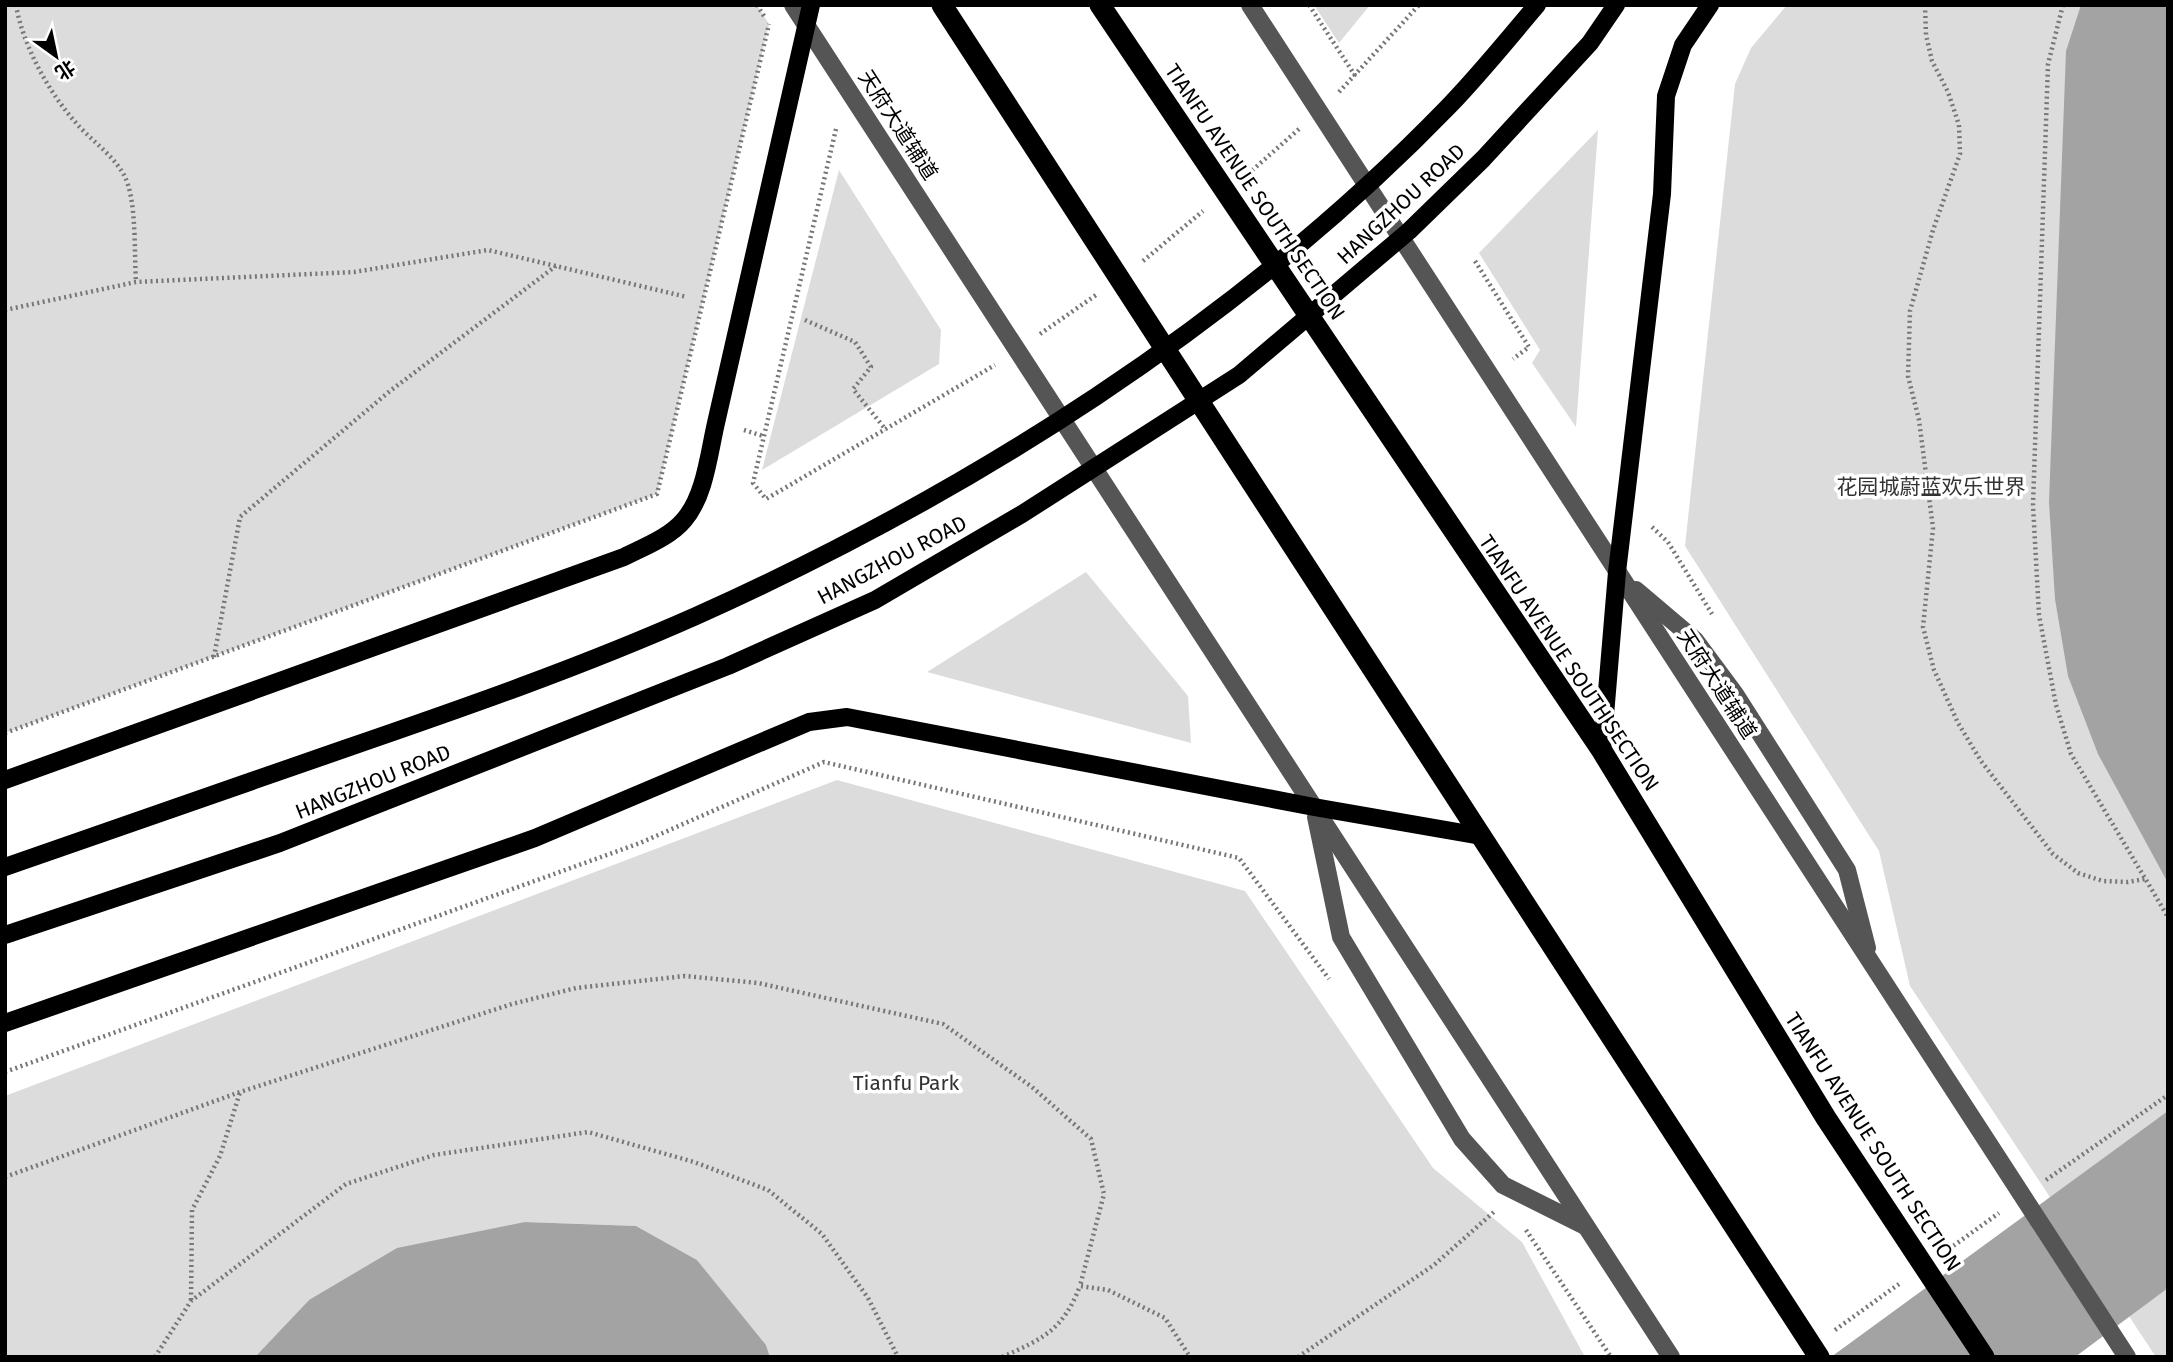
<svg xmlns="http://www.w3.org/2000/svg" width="2173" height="1362" viewBox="0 0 2173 1362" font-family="'Fira Sans','Noto Sans SC',sans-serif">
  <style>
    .green { fill: #dcdcdc }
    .water { fill: #a3a3a3 }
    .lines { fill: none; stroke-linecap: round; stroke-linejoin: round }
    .path { stroke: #777; stroke-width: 4.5; stroke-dasharray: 2 3.5; stroke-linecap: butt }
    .minor { stroke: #555; stroke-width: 18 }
    .major { stroke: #000; stroke-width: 18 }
    .highway { stroke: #000; stroke-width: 21 }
    .labels { text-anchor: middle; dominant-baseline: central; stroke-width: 7; stroke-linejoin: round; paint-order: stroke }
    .street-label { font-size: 21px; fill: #000; stroke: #fff }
    .park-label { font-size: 21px; fill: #333; stroke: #fff }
  </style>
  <rect width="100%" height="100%" fill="#fff"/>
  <!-- green -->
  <g class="green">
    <polygon points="5,5 757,5 769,24 657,494 5,733"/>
    <polygon points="1314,5 1370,5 1339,43"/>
    <polygon points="1787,5 2168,5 2168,1357 2156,1357 1910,986 1879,851 1685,546 1735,84 1751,48"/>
    <polygon points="1598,130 1576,427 1532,363 1540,350 1479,253"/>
    <polygon points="839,170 941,330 939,364 762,470"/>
    <polygon points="1086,572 1188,696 1191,743 927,672"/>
    <polygon points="837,780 1245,891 1433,1168 1522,1242 1585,1357 770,1357 766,1345 697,1260 636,1226 525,1222 309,1300 255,1357 5,1357 5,1096"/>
  </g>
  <!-- water -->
  <g class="water">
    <polygon points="2081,5 2168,5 2168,883 2098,754 2068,676 2055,599 2049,502 2066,51"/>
    <polygon points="2168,1111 2168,1288 2075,1357 1831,1357"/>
    <polygon points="525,1222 636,1226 697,1260 766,1345 770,1357 255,1357 309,1300 397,1248"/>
  </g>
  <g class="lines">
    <!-- path -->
    <g class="path">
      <path d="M16,5c7,41 33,88 61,119 15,17 35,30 47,51 13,24 10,78 12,107"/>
      <polyline points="757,5 764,16"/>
      <polyline points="1309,5 1356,77"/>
      <polyline points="1925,5 1926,35 1932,61 1948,92 1959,125 1960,154 1933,230 1910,311 1908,376 1919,420 1933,528 1923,627 1934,670 1958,723 1981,761 2053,854 2078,873 2103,881 2128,882 2145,879"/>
      <polyline points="2063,5 2048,64 2033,505 2039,615 2056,705 2071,754 2168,917"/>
      <polyline points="1339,92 1419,5"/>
      <polyline points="836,129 753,483 766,499 995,365"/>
      <polyline points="1248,174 1299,129"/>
      <polyline points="1143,261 1203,211"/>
      <polyline points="1475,261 1529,347 1513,359"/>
      <polyline points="5,310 136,282 354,272 488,250 687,297"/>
      <polyline points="805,320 855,342 871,367 853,389 886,430"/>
      <polyline points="1040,334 1096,295"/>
      <polyline points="744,430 763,436"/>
      <polyline points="1652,527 1668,542 1712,614"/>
      <polyline points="214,657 240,517 390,391 556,266"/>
      <polyline points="5,733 657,494 769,24"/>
      <polyline points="5,1072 640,843 824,762 1239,858 1329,979"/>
      <polyline points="5,1177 240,1092 512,1004 576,988 685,976 758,983 943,1024 1032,1087 1091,1139 1104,1194 1080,1286 1108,1290 1165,1318 1190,1357"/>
      <polyline points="2046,1180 2168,1095"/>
      <polyline points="1526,1230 1611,1357"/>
      <polyline points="1949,1249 1999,1213"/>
      <polyline points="191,1300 192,1210 220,1156 240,1092"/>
      <polyline points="1835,1330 1899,1284"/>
      <polyline points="155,1357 191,1301 346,1184 434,1155 588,1132 694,1162 768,1190 822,1234 868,1298 898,1357"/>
      <path d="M1002,1357c41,-18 61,-27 78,-71"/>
      <polyline points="1298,1357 1434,1265 1495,1211"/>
    </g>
    <!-- minor -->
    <g class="minor">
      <polyline points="793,5 1671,1357"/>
      <polyline points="1250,5 2127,1357"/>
      <polyline points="1636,590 1695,640 1735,694 1847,870 1867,948"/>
      <polyline points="1316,817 1341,937 1462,1139 1503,1185 1585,1226"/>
    </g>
    <!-- major -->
    <g class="major">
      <polyline points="1602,751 1617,572 1662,194 1666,96 1683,45 1710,5"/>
      <path d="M5,780l619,-223c20,-10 46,-20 60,-37 21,-24 25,-67 32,-97l95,-418"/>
      <path d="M5,867c113,-39 226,-78 339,-118 119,-41 237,-82 352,-133 274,-123 543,-293 753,-510 31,-32 59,-67 88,-101"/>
      <polyline points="5,935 280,843 728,666 875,600 1022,514 1239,375 1409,231 1483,159 1590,43 1616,5"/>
      <polyline points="5,1023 535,838 809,722 847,717 1314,807 1481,836"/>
    </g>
    <!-- highway -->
    <g class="highway">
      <polyline points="942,5 1819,1357"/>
      <polyline points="1100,5 1602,751 1826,1118 1984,1357"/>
    </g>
  </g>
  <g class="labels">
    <!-- street labels -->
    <g class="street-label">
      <text transform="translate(898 125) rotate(57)">天府大道辅道</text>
      <text transform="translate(1255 192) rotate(56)">TIANFU AVENUE SOUTH SECTION</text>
      <text transform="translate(1401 204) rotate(-43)">HANGZHOU ROAD</text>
      <text transform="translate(892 560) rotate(-28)">HANGZHOU ROAD</text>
      <text transform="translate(1569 663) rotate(56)">TIANFU AVENUE SOUTH SECTION</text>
      <text transform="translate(1717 684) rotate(57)">天府大道辅道</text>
      <text transform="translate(373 782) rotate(-22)">HANGZHOU ROAD</text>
      <text transform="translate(1873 1142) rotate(57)">TIANFU AVENUE SOUTH SECTION</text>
    </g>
    <!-- park labels -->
    <g class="park-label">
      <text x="1931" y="487">花园城蔚蓝欢乐世界</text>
      <text x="906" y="1083">Tianfu Park</text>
    </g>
  </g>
  <!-- border -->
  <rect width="2173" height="1362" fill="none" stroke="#000000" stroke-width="14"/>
  <!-- north arrow -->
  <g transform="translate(56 56) rotate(147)" stroke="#ffffff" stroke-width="5" paint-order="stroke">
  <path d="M0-5L12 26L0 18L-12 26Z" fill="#000000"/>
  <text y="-10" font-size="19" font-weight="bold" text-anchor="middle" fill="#000000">北</text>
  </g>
</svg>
